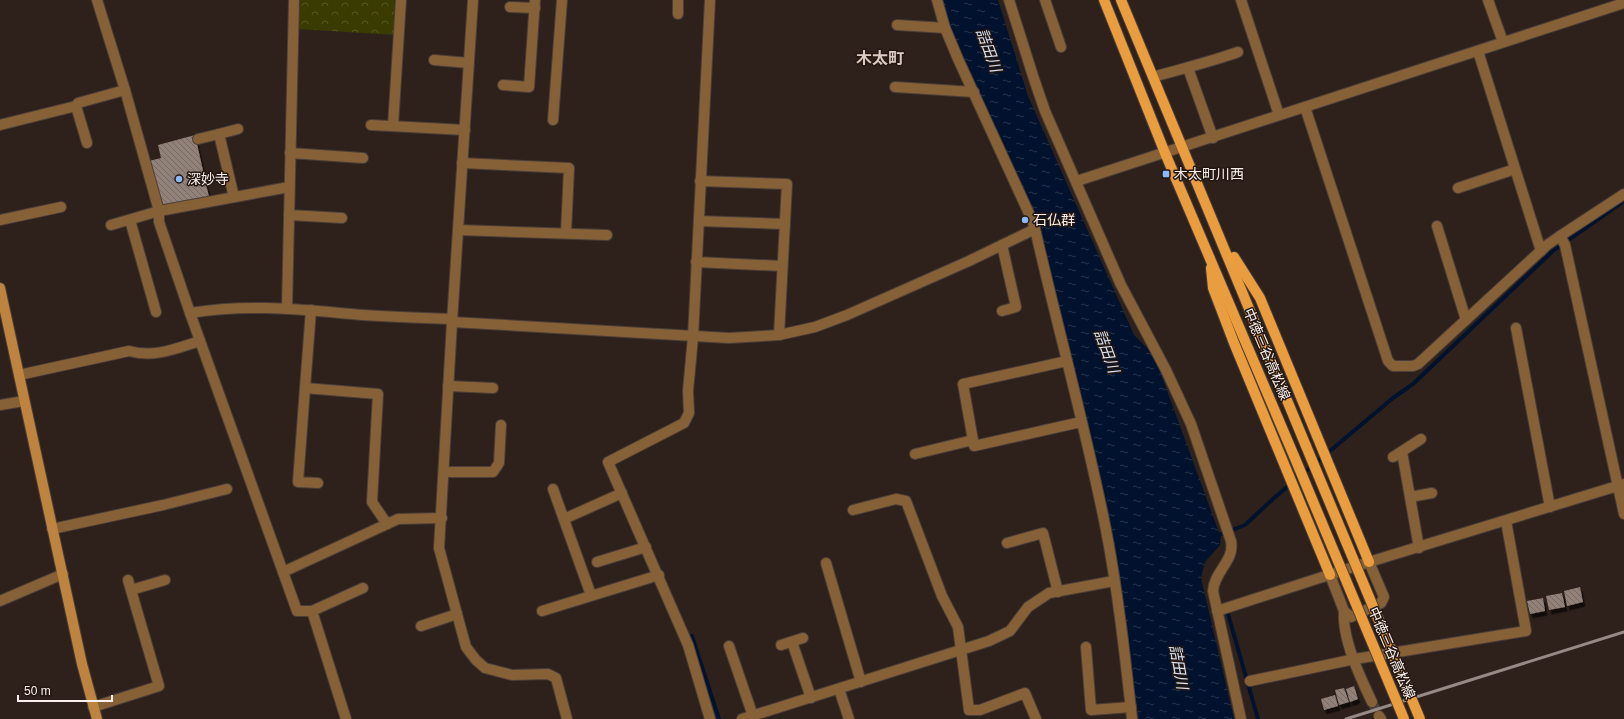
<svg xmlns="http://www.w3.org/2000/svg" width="1624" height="719" viewBox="0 0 1624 719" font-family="Helvetica,'Noto Sans JP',sans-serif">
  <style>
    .park { fill: url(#park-crowns) }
    .water { fill: url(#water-ripples) }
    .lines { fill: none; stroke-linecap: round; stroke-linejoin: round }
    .stream { stroke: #00122d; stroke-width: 4 }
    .building { fill: url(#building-back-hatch); filter: url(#shadow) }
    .street-tunnel { stroke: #4d403a; stroke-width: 10; stroke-dasharray: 10 5; stroke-linecap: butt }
    .street-casing { stroke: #4b3e38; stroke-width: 12 }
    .secondary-casing { stroke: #4b3e38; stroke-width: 12 }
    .primary-casing { stroke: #4b3e38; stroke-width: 12 }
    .street { stroke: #866138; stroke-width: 10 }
    .secondary { stroke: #be833e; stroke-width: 10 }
    .primary { stroke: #ea9d3f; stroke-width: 10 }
    .rail { stroke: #958a85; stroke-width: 3 }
    .primary-bridge-casing { stroke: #4b3e38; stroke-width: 12; stroke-linecap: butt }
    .primary-bridge { stroke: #ea9d3f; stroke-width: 10 }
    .poi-dot { fill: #8bb9fc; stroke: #241712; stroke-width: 1.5 }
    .labels { text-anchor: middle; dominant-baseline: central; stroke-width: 3; stroke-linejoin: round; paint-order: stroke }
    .poi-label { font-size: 14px; fill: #faf1ed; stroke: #241712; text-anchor: start }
    .street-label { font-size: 14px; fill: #faf1ed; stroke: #241712 }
    .water-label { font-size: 15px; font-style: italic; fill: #d7e4f5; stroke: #241712 }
    .quarter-label { font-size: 16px; font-weight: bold; fill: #dbcac2; stroke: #241712 }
  </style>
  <defs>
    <pattern id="park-crowns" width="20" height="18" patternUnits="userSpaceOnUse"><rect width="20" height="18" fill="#393b00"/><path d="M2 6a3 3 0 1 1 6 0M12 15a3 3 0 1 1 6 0" fill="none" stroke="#575826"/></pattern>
    <pattern id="water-ripples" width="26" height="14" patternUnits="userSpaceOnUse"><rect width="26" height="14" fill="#00122d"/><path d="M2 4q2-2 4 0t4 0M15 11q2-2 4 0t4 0" fill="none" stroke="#26354c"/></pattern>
    <pattern id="building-back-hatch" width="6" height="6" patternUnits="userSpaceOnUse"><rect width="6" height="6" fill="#918179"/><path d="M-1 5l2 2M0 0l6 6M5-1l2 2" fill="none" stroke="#756a65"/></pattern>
    <filter id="shadow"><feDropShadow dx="2.5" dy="4.5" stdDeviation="0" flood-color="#0009"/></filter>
  </defs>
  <rect width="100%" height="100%" fill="#2e211b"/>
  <!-- park -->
  <polygon class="park" points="298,0 398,0 396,35 297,29"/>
  <!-- water -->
  <polygon class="water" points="942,0 998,0 1028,96 1134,335 1154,355 1221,538 1220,545 1205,562 1201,578 1234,719 1139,719 1108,526 1036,220 949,27"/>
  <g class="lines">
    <!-- stream -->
    <g class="stream">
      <polyline points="1216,536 1245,525 1274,498 1393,398 1413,384 1554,250 1624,201"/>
      <polyline points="1228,614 1258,719"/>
      <polyline points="692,636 719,719"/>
    </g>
  </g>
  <!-- building -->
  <g class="building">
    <polygon points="195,135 209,197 165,206 160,204 149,161 161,158 158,145"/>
    <polygon points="1580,587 1583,602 1567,606 1564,591"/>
    <polygon points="1562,593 1565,607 1549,610 1546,596"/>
    <polygon points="1543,598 1545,611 1530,614 1527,601"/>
    <polygon points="1354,686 1358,699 1350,702 1346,689"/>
    <polygon points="1344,688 1349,702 1339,705 1335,690"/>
    <polygon points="1335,695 1338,706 1324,710 1321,699"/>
  </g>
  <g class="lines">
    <!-- street-tunnel -->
    <polyline class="street-tunnel" points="1372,702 1379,716"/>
    <!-- street casing -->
    <g class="street-casing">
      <g id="street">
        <polyline points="97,0 125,90 159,211 159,222 190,313 297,611 312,611"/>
        <polyline points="473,0 452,322 439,548 466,647 476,660 485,668 512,675 548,674 556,678 567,719"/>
        <path d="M937,0l8,28 13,31 74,161 3,9c23,101 51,200 71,301 12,62 19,126 26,189"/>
        <path d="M1009,0l25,79 11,32 76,174 45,85 25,54 40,117c4,20 -17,30 -18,50l28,128"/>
        <polyline points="1045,0 1061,47"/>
        <polyline points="1241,0 1279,115"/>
        <polyline points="1488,0 1503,42"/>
        <polyline points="510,7 535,8"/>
        <polyline points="678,14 678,0"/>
        <polyline points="897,25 945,28"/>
        <polyline points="1478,51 1541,251"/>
        <polyline points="434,60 469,63"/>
        <polyline points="1188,68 1213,138"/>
        <path d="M1153,77c28,-8 57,-15 85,-25"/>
        <polyline points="503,85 529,87 535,0"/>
        <polyline points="895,87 974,92"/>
        <polyline points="76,106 78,103 125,90"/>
        <polyline points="1305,107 1388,361 1393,366 1413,366 1418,364 1547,245 1560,236 1565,245 1624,514"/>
        <polyline points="553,120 562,0"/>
        <polyline points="0,125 76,106 87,143"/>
        <polyline points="371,125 465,130"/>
        <polyline points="393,126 401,0"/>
        <polyline points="198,139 219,134"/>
        <polyline points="290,153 363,158"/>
        <polyline points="462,163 569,168 566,233"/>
        <polyline points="700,181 787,184 779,335"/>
        <polyline points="1077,181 1624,3"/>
        <polyline points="1458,188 1515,169"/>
        <polyline points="234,197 219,134 238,129"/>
        <polyline points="289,215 342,218"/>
        <polyline points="0,220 61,207"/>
        <polyline points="130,220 156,312"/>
        <polyline points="699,221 785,224"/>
        <polyline points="111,225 159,211 289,187"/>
        <polyline points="1437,226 1466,320"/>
        <polyline points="458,230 607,235"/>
        <polyline points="1560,236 1624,194"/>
        <polyline points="696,262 782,266"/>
        <polyline points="287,308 294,0"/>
        <polyline points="311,310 305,388 378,394 372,502 387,524"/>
        <polyline points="1002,311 1016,307 1002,245"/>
        <path d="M190,313c59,-10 114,-3 173,2 30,2 59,3 89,4"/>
        <polyline points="452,322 729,338 779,335 815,327 847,315 969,261 1035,229"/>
        <polyline points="1516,328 1550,507"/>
        <polyline points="1067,361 963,384 974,446 1081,422"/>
        <path d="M19,375l110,-24c25,7 46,-2 71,-10"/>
        <polyline points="448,386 493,388"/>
        <polyline points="305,388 298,482 318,483"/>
        <polyline points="0,405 24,401"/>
        <polyline points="1402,452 1419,548"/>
        <polyline points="915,454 973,440"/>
        <polyline points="1393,457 1421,439"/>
        <polyline points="444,472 493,472 499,463 501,425"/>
        <polyline points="553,489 591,595"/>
        <polyline points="1410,497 1432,493"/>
        <polyline points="853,510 896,499 906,501 942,596 958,627 969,710 980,710 1025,693 1036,719"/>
        <polyline points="564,519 622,493"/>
        <polyline points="52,529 163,505 227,489"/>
        <polyline points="1007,543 1043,533 1058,592"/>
        <polyline points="597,562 646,547"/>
        <polyline points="826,563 861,682"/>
        <polyline points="283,572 398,519 442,518"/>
        <polyline points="1330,575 1344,611 1351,617 1381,603 1384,597 1369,562"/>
        <polyline points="131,590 165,580"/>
        <polyline points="0,601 63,574"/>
        <polyline points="542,611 659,575"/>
        <polyline points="1217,611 1369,562 1624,484"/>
        <path d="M1344,611c-2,28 16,66 28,91"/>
        <polyline points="421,626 457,614"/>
        <polyline points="792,642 811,698"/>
        <polyline points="781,645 803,638"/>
        <polyline points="729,646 753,716"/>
        <polyline points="1086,647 1091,710 1131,707"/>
        <polyline points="1250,681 1355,659 1526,631 1506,521"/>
        <polyline points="839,689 849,719"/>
        <polyline points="93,707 159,686 128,580"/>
        <polyline points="1379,716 1381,719"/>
        <polyline points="346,719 312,611 363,588"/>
        <polyline points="710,719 688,645 608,462 684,423 689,413 688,391 693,337 710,0"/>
        <polyline points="742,719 989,641 1010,631 1028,607 1049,593 1114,581"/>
      </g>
    </g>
    <!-- secondary casing -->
    <g class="secondary-casing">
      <polyline id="secondary" points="0,288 82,664 97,719"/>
    </g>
    <!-- primary casing -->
    <g class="primary-casing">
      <g id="primary">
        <polyline points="1104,0 1165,153 1294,456"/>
        <polyline points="1121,0 1306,446"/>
        <polyline points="1234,257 1260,298 1369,562"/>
        <polyline points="1211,268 1213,288 1234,343 1330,575"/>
      </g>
    </g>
    <!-- street -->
    <use href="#street" class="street"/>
    <!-- secondary -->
    <use href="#secondary" class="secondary"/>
    <!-- primary -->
    <use href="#primary" class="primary"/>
    <!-- rail -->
    <polyline class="rail" points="1346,719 1624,632"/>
    <!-- primary-bridge casing -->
    <g class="primary-bridge-casing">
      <g id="primary-bridge">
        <polyline points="1306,446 1420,719"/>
        <polyline points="1294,456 1404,719"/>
      </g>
    </g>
    <!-- primary-bridge -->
    <use href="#primary-bridge" class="primary-bridge"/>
  </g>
  <!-- markers -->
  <g class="poi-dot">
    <rect x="1162" y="170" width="8" height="8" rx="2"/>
    <circle cx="179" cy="179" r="4"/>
    <circle cx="1025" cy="220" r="4"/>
  </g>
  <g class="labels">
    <!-- poi labels -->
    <g class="poi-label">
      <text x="1174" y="174">木太町川西</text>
      <text x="187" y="179">深妙寺</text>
      <text x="1033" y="220">石仏群</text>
    </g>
    <!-- street labels -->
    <g class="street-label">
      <text transform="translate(1267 354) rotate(67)">中徳三谷高松線</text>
      <text transform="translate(1392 653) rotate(67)">中徳三谷高松線</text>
    </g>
    <!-- water labels -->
    <g class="water-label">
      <text transform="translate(989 50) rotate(70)">詰田川</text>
      <text transform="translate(1107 351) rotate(70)">詰田川</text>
      <text transform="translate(1179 667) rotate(80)">詰田川</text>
    </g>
    <!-- quarter labels -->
    <g class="quarter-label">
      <text x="880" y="58">木太町</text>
    </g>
  </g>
  <!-- scale -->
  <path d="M18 695v6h94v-6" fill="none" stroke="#faf1ed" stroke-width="2"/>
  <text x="24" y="695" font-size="12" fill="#faf1ed" stroke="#241712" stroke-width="3" paint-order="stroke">50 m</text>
</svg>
